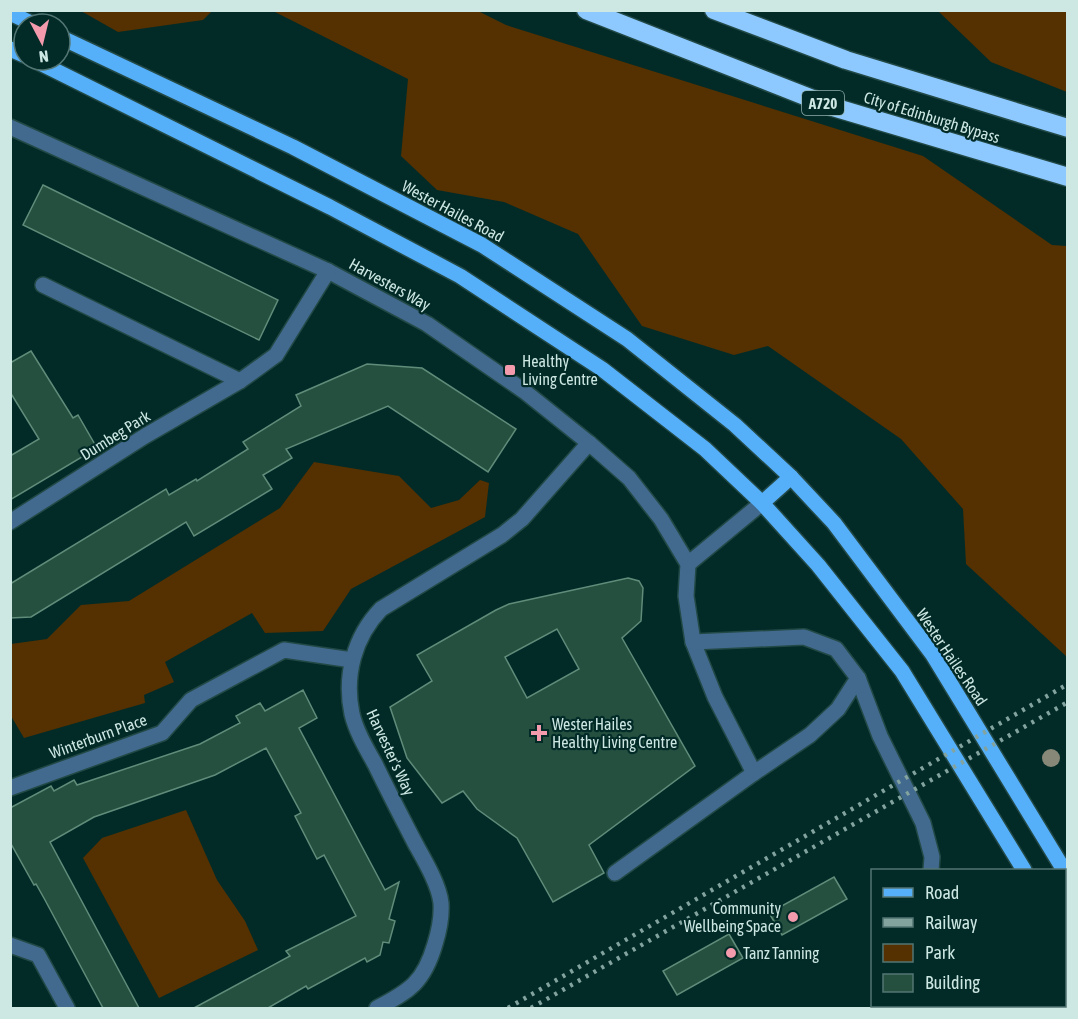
<svg xmlns="http://www.w3.org/2000/svg" width="1078" height="1019" viewBox="0 0 1078 1019" font-family="'Asap Condensed',sans-serif">
  <style>
    .green { fill: #553000 }
    .building { fill: #255040; stroke: #608c7a; stroke-width: 1.5; fill-rule: evenodd }
    .lines { fill: none; stroke-linecap: round; stroke-linejoin: round }
    .minor-casing { stroke: #224946; stroke-width: 18 }
    .major-casing { stroke: #224946; stroke-width: 18 }
    .highway-casing { stroke: #224946; stroke-width: 21 }
    .minor { stroke: #426a8e; stroke-width: 15 }
    .major { stroke: #56aff9; stroke-width: 15 }
    .highway { stroke: #8dc8fe; stroke-width: 18 }
    .rail { stroke: #83a39f; stroke-width: 4.5; stroke-dasharray: 3 6; stroke-linecap: butt }
    .tree { fill: #878877 }
    .poi-dot { fill: #f39aac; stroke: #022b28; stroke-width: 2 }
    .labels { text-anchor: middle; dominant-baseline: central; stroke-width: 4.5; stroke-linejoin: round; paint-order: stroke }
    .shield { fill: #022b28; stroke: #90afab; stroke-width: 1.5 }
    .shield-label { font-size: 15px; font-weight: bold; fill: #cde7e3 }
    .street-label { font-size: 16px; fill: #cde7e3; stroke: #022b28 }
    .poi-label { font-size: 16px; fill: #cde7e3; stroke: #022b28; text-anchor: start }
  </style>
  <rect width="100%" height="100%" fill="#022b28"/>
  <!-- green -->
  <g class="green">
    <polygon points="81,11 212,11 203,20 118,32"/>
    <polygon points="273,11 478,11 506,25 923,156 1052,245 1067,246 1067,657 966,564 963,509 901,439 768,346 734,355 642,326 578,234 504,202 437,190 401,156 408,79"/>
    <polygon points="938,11 1067,11 1067,92 991,62"/>
    <polygon points="314,462 399,476 431,508 459,500 480,480 489,483 485,517 351,589 323,631 265,633 252,613 165,662 174,682 144,695 145,703 24,738 11,716 11,644 47,639 81,605 129,601 280,508"/>
    <polygon points="186,810 217,880 245,921 258,950 159,998 83,858 102,838"/>
  </g>
  <!-- building -->
  <g class="building">
    <polygon points="43,185 278,300 259,340 23,225"/>
    <polygon points="31,351 73,418 78,415 97,448 10,500 10,456 39,439 10,392 10,363"/>
    <polygon points="367,364 422,368 516,429 488,472 388,406 286,449 292,458 263,475 272,489 194,536 186,522 31,617 10,618 10,584 166,489 169,495 196,479 197,481 248,449 243,442 301,406 296,395"/>
    <path d="M628,578l11,3 4,7 -2,33 -19,17 73,128 -106,79 15,28 -51,29 -36,-64 -40,-29 -14,-18 -21,12 -35,-45 -17,-51 42,-26 -15,-26 79,-45 13,-6zM557,629l22,40 -52,29 -22,-41z"/>
    <polygon points="303,690 317,718 299,728 385,890 399,882 389,919 395,921 389,943 383,942 380,955 367,962 365,958 308,989 306,986 268,1008 194,1008 290,956 286,951 356,916 324,855 317,859 295,816 301,813 266,748 215,775 94,817 50,842 139,1008 103,1008 45,900 36,884 34,885 10,842 10,808 51,786 54,791 74,780 77,785 200,744 240,723 236,716 260,703 265,711"/>
    <polygon points="834,877 847,899 782,935 769,913"/>
    <polygon points="729,934 743,958 677,995 663,971"/>
  </g>
  <g class="lines">
    <!-- minor casing -->
    <g class="minor-casing">
      <g id="minor">
        <polyline points="10,127 328,271 427,324 524,391 589,443 629,478 661,519 688,564 686,596 693,642 715,697 754,773 810,735 838,709 858,678"/>
        <polyline points="43,285 240,381"/>
        <polyline points="10,522 145,436 240,381 276,355 328,271"/>
        <polyline points="688,564 762,503"/>
        <polyline points="693,642 804,637 836,649 858,678 880,736 923,823 932,857 931,870"/>
        <polyline points="10,788 162,733 191,700 284,650 352,660"/>
        <polyline points="615,873 754,773"/>
        <polyline points="10,945 38,955 67,1008"/>
        <path d="M377,1008c33,-17 47,-26 58,-64 4,-13 7,-27 6,-41 -2,-18 -16,-42 -25,-58 -14,-27 -28,-54 -41,-81 -9,-16 -19,-33 -23,-50 -8,-38 2,-77 29,-105l121,-74 20,-16 67,-76"/>
      </g>
    </g>
    <!-- major casing -->
    <g class="major-casing">
      <g id="major">
        <polyline points="10,13 33,24"/>
        <polyline points="60,37 293,147 482,245 627,339 735,425 791,477 834,523 933,655 1064,870"/>
        <polyline points="10,49 24,55"/>
        <polyline points="34,60 330,207 460,276 602,369 705,449 762,503 818,565 902,671 1024,870"/>
        <polyline points="762,503 791,477"/>
        <polyline points="1064,944 1068,949"/>
      </g>
    </g>
    <!-- highway casing -->
    <g class="highway-casing">
      <g id="highway">
        <polyline points="586,10 833,107 1068,177"/>
        <polyline points="714,10 846,60 1068,128"/>
      </g>
    </g>
    <!-- minor -->
    <use href="#minor" class="minor"/>
    <!-- major -->
    <use href="#major" class="major"/>
    <!-- highway -->
    <use href="#highway" class="highway"/>
    <!-- rail -->
    <g class="rail">
      <polyline points="508,1008 1068,684"/>
      <polyline points="531,1008 1068,702"/>
    </g>
  </g>
  <!-- trees -->
  <circle class="tree" cx="1051" cy="758" r="9"/>
  <!-- markers -->
  <g class="poi-dot">
    <rect x="504" y="364" width="12" height="12" rx="3"/>
    <path d="M536 724h6v6h6v6h-6v6h-6v-6h-6v-6h6z"/>
    <circle cx="793" cy="917" r="6"/>
    <circle cx="731" cy="953" r="6"/>
  </g>
  <g class="labels">
    <!-- shield labels -->
    <rect class="shield" x="802" y="91" width="42" height="24" rx="4.5"/>
    <g class="shield-label">
      <text x="823" y="103">A720</text>
    </g>
    <!-- street labels -->
    <g class="street-label">
      <text transform="translate(932 117) rotate(17)">City of Edinburgh Bypass</text>
      <text transform="translate(453 211) rotate(28)">Wester Hailes Road</text>
      <text transform="translate(390 284) rotate(29)">Harvesters Way</text>
      <text transform="translate(115 435) rotate(-32)">Dumbeg Park</text>
      <text transform="translate(952 657) rotate(56)">Wester Hailes Road</text>
      <text transform="translate(98 736) rotate(-20)">Winterburn Place</text>
      <text transform="translate(391 752) rotate(65)">Harvester's Way</text>
    </g>
    <!-- poi labels -->
    <g class="poi-label">
      <text x="522" y="361">Healthy<tspan x="522" dy="18">Living Centre</tspan></text>
      <text x="552" y="724">Wester Hailes<tspan x="552" dy="18">Healthy Living Centre</tspan></text>
      <text x="781" y="908" text-anchor="end">Community<tspan x="781" dy="18">Wellbeing Space</tspan></text>
      <text x="743" y="953">Tanz Tanning</text>
    </g>
  </g>
  <!-- border -->
  <rect width="1078" height="1019" fill="none" stroke="#cde7e3" stroke-width="24"/>
  <!-- legend -->
  <rect x="871" y="869" width="195" height="138" fill="#022b28" stroke="#537673" stroke-width="1.5"/>
  <rect x="883" y="888" width="30" height="9" fill="#56aff9" stroke="#537673" stroke-width="1.5"/>
  <text x="925" y="899" font-size="18" fill="#cde7e3">Road</text>
  <rect x="883" y="918" width="30" height="9" fill="#83a39f" stroke="#537673" stroke-width="1.5"/>
  <text x="925" y="929" font-size="18" fill="#cde7e3">Railway</text>
  <rect x="883" y="944" width="30" height="18" fill="#553000" stroke="#537673" stroke-width="1.5"/>
  <text x="925" y="959" font-size="18" fill="#cde7e3">Park</text>
  <rect x="883" y="974" width="30" height="18" fill="#255040" stroke="#537673" stroke-width="1.5"/>
  <text x="925" y="989" font-size="18" fill="#cde7e3">Building</text>
  <!-- north arrow -->
  <g transform="translate(42 42) rotate(173)"><circle r="28" fill="#022b28" stroke="#537673" stroke-width="1.5"/>
  <path d="M0-4.5L10 22L0 15L-10 22Z" fill="#f39aac"/>
  <text y="-9" font-size="16" font-weight="bold" text-anchor="middle" fill="#cde7e3">N</text>
  </g>
</svg>
